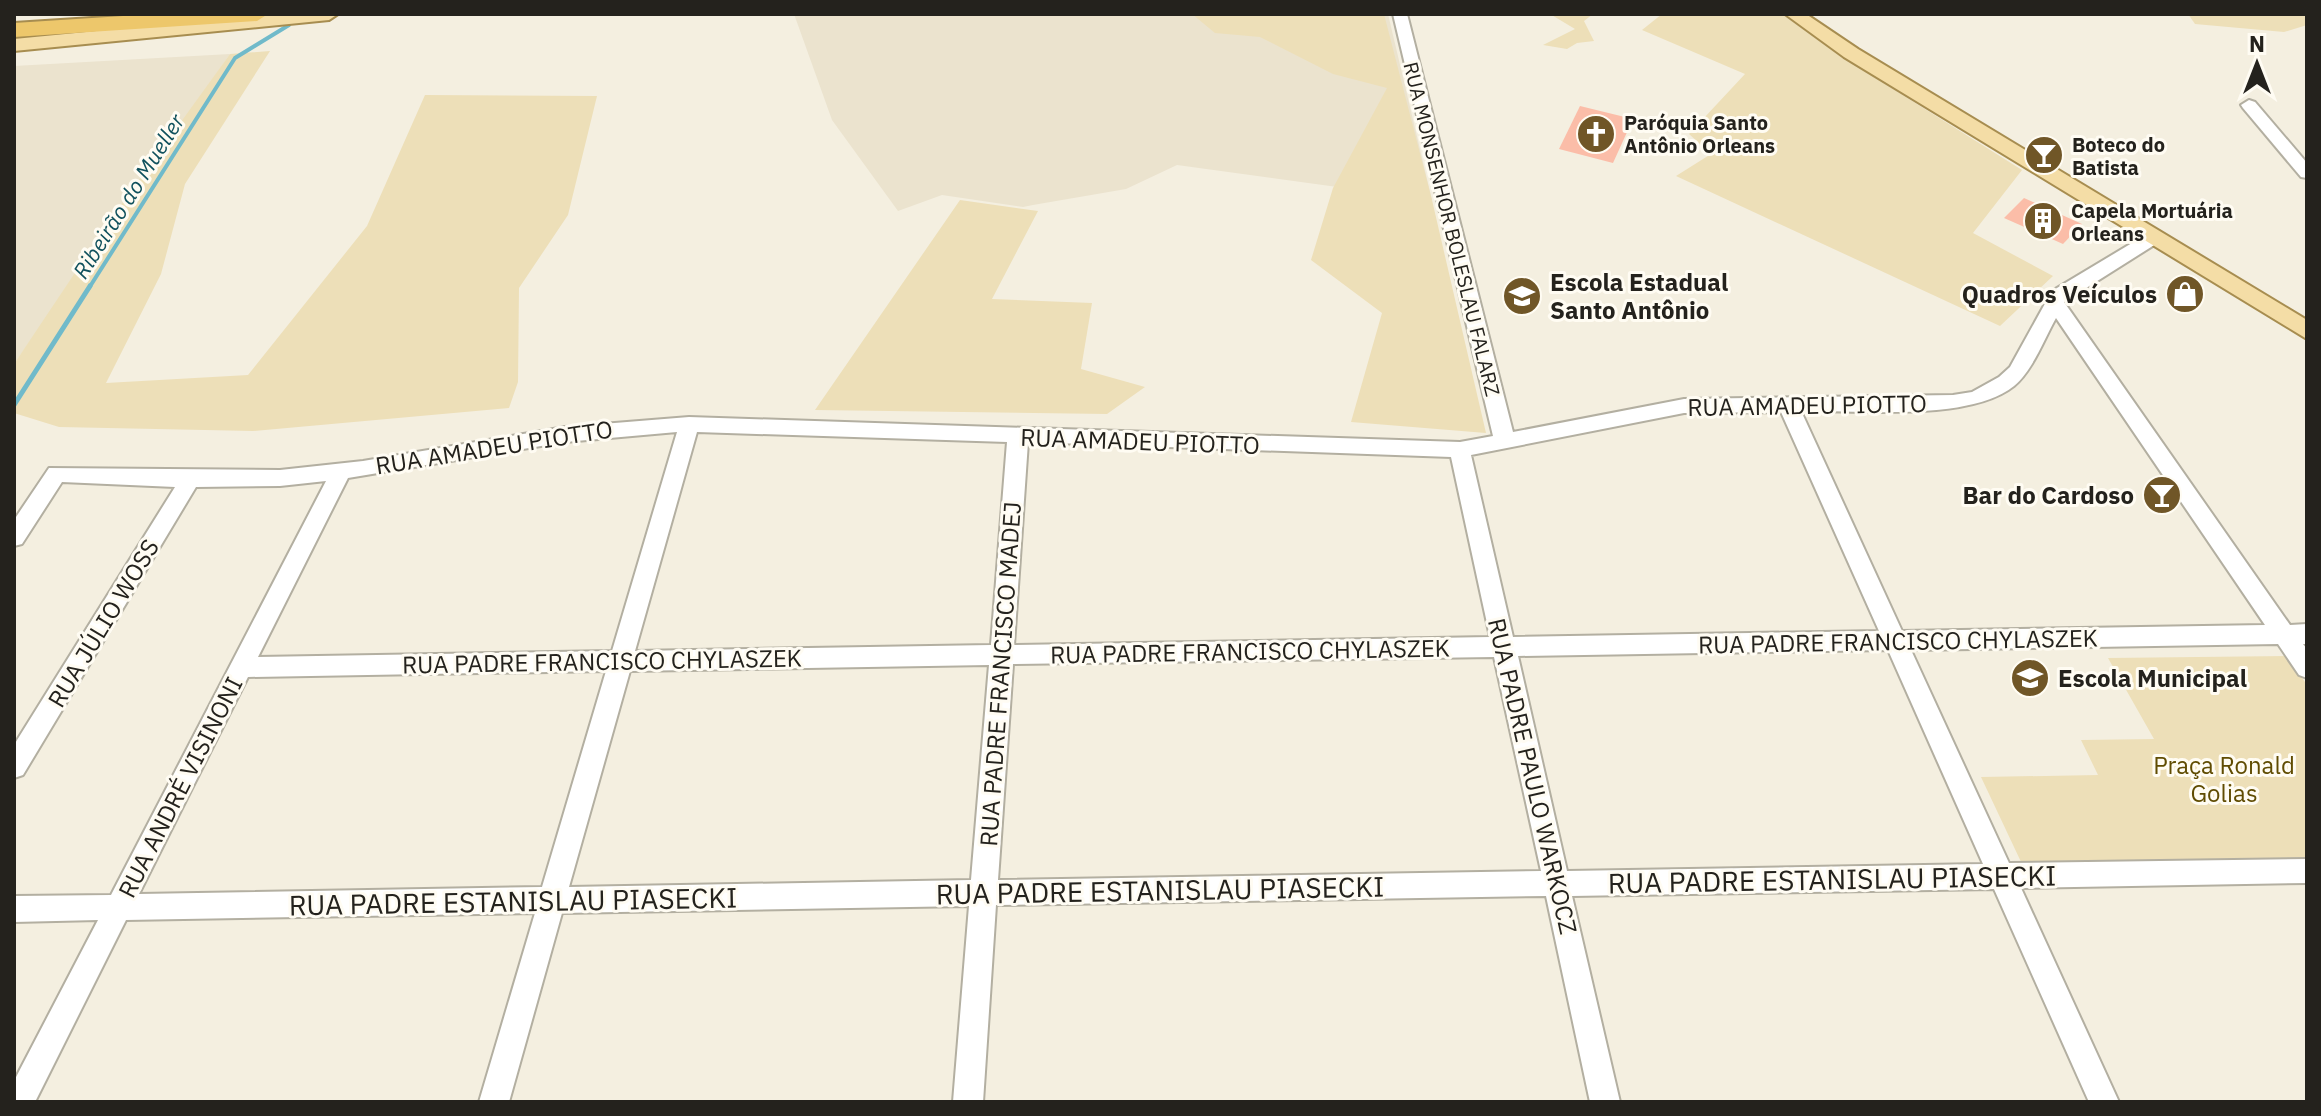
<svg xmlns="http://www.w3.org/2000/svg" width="2321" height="1116" viewBox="0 0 2321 1116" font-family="'IBM Plex Sans',sans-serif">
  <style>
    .built { fill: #ebe3ce }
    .green { fill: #eddfb8 }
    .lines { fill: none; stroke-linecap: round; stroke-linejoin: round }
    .stream-far1 { stroke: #70baca; stroke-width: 4 }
    .stream { stroke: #70baca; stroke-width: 5 }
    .building { fill: #fbbda8 }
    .minor-casing { stroke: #b3afa1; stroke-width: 4 }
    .major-casing { stroke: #a78d50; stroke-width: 4 }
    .highway-casing { stroke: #a78d50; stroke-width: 4 }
    .minor { fill: #fff; fill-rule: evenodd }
    .major { fill: #f4dda6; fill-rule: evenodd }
    .highway { fill: #edc76b; fill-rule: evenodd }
    .labels { text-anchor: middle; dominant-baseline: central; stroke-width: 6; stroke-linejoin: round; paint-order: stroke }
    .far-poi-label { font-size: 20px; font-weight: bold; fill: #24221d; stroke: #fffcf3; text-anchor: start }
    .far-street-label { font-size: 20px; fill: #24221d; stroke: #fffcf3 }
    .far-water-label { font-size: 22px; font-style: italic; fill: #10515d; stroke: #fffcf3 }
    .poi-label { font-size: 24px; font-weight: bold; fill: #24221d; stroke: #fffcf3; text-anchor: start }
    .street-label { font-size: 24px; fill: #24221d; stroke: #fffcf3 }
    .park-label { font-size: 24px; fill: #604c02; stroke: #fffcf3 }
    .near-street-label { font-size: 28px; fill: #24221d; stroke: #fffcf3 }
  </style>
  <rect width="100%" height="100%" fill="#f4efe0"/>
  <!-- built -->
  <g class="built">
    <polygon points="794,14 1388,14 1432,200 1177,165 1126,189 1033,205 1023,207 942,195 898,211 832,120"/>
    <polygon points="230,54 14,364 14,66"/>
  </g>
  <!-- green -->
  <g class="green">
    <polygon points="1192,14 1384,14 1432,200 1486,433 1351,422 1382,313 1311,260 1333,188 1387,88 1333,74 1260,37 1215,33"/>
    <polygon points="1550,14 1593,14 1584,21 1594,41 1577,43 1567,49 1543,45 1575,29"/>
    <polygon points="1662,14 1782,14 1847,60 2022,170 1973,233 2053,276 2000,326 1676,176 1711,154 1689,134 1745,74 1642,30"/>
    <polygon points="2188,14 2307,14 2307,25 2284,32 2195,24"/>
    <polygon points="270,51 185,184 161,274 106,383 248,375 367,226 425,95 597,96 568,215 519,288 518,382 509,408 253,431 59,427 14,413 14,364 113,216 230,54"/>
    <polygon points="960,200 1038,211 992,299 1092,303 1081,369 1145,387 1107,414 815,410"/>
    <polygon points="2287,656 2307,685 2307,859 2022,864 1981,777 2098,775 2081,740 2154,739 2108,658"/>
  </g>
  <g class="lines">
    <!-- stream-far1 -->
    <polyline class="stream-far1" points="89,288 235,58 289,25"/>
    <!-- stream -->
    <polyline class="stream" points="14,405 90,286"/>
  </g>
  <!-- building -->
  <g class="building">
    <polygon points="1580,106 1633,119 1613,163 1559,149"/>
    <polygon points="2024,198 2082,224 2063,244 2004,218"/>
  </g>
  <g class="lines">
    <!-- minor casing -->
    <g class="minor-casing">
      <g id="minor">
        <path d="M1393,14h14l106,418 171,-33 269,-4 19,-3 27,-15 11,-10 42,-76 95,-57h12l3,4 -3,4 -95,60 226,323 17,-1v20h-4l4,5v29l-8,-3 -21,-31 -367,6 98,213 298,-4v24l-286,5 98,214h-30l-95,-213 -422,7 48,206h-30l-44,-206 -550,9 -13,197h-30l16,-196 -407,7 -53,189h-30l56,-189 -409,7 -91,182h-21v-21l84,-161 -84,2v-26l97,-1 215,-414 -46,5 -84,1 -173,288 -9,3v-33l161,-258 -113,-5 -40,62 -8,2v-26l35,-52 231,2 83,-9 202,-34 124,-10 771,25 33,-6zM2056,318l209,307 -363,6 -101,-220c57,-1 168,11 213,-25 19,-16 30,-47 42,-68zM1781,412l98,219 -366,6 -42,-182 213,-42zM677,432l-65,219 -354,6 90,-179 217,-36zM697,432l310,10 -16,203 -356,6zM1028,442l423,15 39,180 -476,8zM1888,650l95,214 -416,7 -49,-215zM1494,657l47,214 -543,9 15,-216zM989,665l-18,215 -402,7 61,-216zM606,671l-64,216 -403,7 109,-217z"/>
        <polygon points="2249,100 2255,102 2307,163 2307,178 2301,177 2243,108 2241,105"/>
      </g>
    </g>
    <!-- major casing -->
    <g class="major-casing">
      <g id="major">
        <polygon points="272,14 338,14 329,20 14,51 14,39"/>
        <polygon points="1785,14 1806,14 1858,49 2307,320 2307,339 1844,57"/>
      </g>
    </g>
    <!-- highway casing -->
    <g class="highway-casing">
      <polygon id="highway" points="154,14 268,14 257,21 14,37 14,23"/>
    </g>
    <!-- minor -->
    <use href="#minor" class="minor"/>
    <!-- major -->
    <use href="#major" class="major"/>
    <!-- highway -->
    <use href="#highway" class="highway"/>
  </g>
  <!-- icons -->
  <defs>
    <g id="church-disc" transform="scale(2)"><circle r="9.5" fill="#705627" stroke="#fffcf3"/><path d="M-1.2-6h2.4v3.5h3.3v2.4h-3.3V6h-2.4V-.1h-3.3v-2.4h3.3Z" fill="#fff"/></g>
    <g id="bar-disc" transform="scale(2)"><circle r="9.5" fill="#705627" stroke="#fffcf3"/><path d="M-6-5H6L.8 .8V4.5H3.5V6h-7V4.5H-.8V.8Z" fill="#fff"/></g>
    <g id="building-disc" transform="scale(2)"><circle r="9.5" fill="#705627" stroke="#fffcf3"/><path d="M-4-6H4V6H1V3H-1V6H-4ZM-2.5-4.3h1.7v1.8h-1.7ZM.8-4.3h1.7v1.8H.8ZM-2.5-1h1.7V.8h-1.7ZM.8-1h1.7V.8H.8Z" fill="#fff"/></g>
    <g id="shop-disc" transform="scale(2)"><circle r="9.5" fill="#705627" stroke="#fffcf3"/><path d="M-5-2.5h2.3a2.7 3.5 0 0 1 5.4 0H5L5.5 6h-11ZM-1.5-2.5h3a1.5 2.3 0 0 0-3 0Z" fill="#fff"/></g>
    <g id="school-disc" transform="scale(2)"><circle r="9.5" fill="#705627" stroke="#fffcf3"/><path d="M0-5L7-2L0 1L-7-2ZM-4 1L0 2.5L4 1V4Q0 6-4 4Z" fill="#fff"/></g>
  </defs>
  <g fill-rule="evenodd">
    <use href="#church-disc" x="1596" y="134"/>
    <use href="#bar-disc" x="2044" y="155"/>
    <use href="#building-disc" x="2043" y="221"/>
    <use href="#shop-disc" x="2185" y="294"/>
    <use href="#school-disc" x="1522" y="296"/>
    <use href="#bar-disc" x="2162" y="495"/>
    <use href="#school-disc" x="2030" y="678"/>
  </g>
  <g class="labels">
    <!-- far-poi labels -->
    <g class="far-poi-label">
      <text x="1624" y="122">Paróquia Santo<tspan x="1624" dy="23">Antônio Orleans</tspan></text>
      <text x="2072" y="144">Boteco do<tspan x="2072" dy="23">Batista</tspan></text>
      <text x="2071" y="210">Capela Mortuária<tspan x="2071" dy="23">Orleans</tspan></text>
    </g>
    <!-- far-street labels -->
    <g class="far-street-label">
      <text transform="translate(1452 229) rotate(76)">RUA MONSENHOR BOLESLAU FALARZ</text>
    </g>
    <!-- far-water labels -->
    <g class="far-water-label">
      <text transform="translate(128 196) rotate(-58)">Ribeirão do Mueller</text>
    </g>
    <!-- poi labels -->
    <g class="poi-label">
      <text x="1550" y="282">Escola Estadual<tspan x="1550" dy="28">Santo Antônio</tspan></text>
      <text x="2157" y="294" text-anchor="end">Quadros Veículos</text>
      <text x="2134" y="495" text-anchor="end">Bar do Cardoso</text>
      <text x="2058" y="678">Escola Municipal</text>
    </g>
    <!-- street labels -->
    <g class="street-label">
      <text transform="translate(1807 405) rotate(-1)">RUA AMADEU PIOTTO</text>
      <text transform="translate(1140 441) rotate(2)">RUA AMADEU PIOTTO</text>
      <text transform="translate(494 447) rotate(-9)">RUA AMADEU PIOTTO</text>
      <text transform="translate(103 623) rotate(-59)">RUA JÚLIO WOSS</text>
      <text transform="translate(1898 641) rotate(-1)">RUA PADRE FRANCISCO CHYLASZEK</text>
      <text transform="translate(1250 651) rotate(-1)">RUA PADRE FRANCISCO CHYLASZEK</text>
      <text transform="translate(602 661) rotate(-1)">RUA PADRE FRANCISCO CHYLASZEK</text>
      <text transform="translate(1000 674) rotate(-86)">RUA PADRE FRANCISCO MADEJ</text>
      <text transform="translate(1533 776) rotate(77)">RUA PADRE PAULO WARKOCZ</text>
      <text transform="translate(180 787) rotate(-63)">RUA ANDRÉ VISINONI</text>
    </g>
    <!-- park labels -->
    <g class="park-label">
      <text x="2224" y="765">Praça Ronald<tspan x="2224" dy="28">Golias</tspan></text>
    </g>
    <!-- near-street labels -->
    <g class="near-street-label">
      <text transform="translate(1832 879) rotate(-1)">RUA PADRE ESTANISLAU PIASECKI</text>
      <text transform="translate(1160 890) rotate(-1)">RUA PADRE ESTANISLAU PIASECKI</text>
      <text transform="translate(513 901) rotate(-1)">RUA PADRE ESTANISLAU PIASECKI</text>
    </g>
  </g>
  <!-- border -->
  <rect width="2321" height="1116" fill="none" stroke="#24221d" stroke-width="32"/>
  <!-- north arrow -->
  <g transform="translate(2257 64)" stroke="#fffcf3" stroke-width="6" paint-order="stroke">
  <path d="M0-6L14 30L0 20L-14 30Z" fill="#24221d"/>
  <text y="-12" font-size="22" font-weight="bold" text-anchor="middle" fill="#24221d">N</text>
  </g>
</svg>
